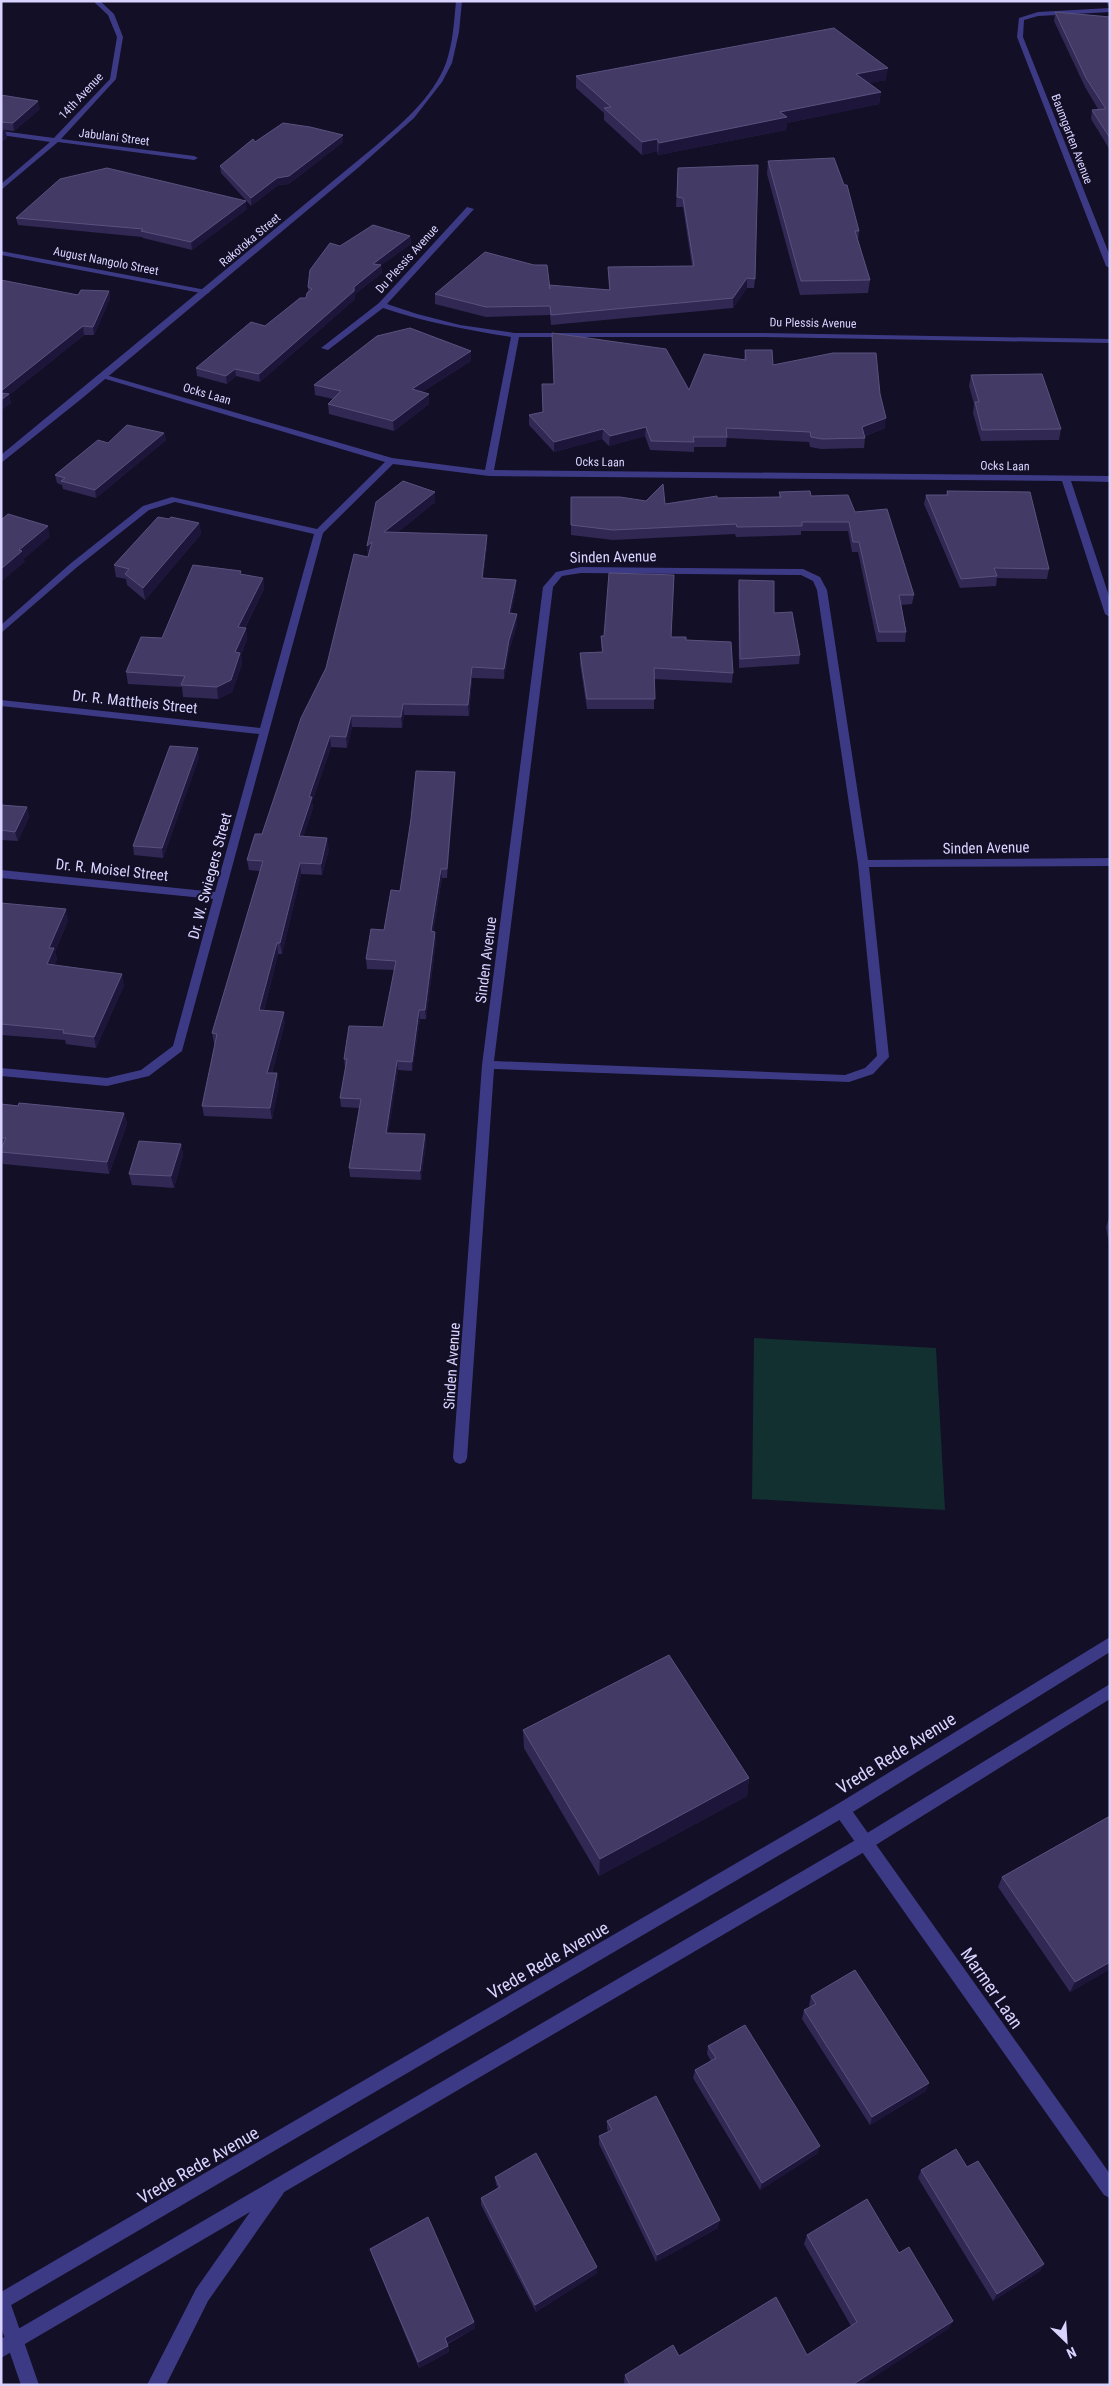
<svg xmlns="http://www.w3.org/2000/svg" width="1111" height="2386" viewBox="0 0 1111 2386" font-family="'Roboto Condensed',sans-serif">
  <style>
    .green { fill: #12302f }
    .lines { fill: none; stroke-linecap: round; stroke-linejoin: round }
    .minor { fill: #3d3a85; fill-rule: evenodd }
    .tertiary { fill: #3d3a85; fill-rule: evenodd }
    .wall { fill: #312854 }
    .shaded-wall { fill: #1d163a }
    .building { fill: #433a66; stroke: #5a527e }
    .labels { text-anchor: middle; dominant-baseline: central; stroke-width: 4; stroke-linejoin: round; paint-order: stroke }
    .far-street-label { font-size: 12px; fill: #d9d4ff; stroke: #130f26 }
    .street-label { font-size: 15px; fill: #d9d4ff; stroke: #130f26 }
    .near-street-label { font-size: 18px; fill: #d9d4ff; stroke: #130f26 }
  </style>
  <rect width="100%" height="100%" fill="#130f26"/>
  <!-- green -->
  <polygon class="green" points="754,1338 936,1348 945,1510 752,1499"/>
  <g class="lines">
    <!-- minor -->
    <g class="minor">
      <polygon points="93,1 100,1 114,14 123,37 116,79 61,139 194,156 198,158 194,160 58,142 1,190 1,184 50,142 1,135 1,131 54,138 110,79 117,37 108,15"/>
      <polygon points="1110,8 1110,12 1038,16 1024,20 1023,37 1110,256 1110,268 1106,266 1017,37 1019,18 1038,12"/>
      <path d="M467,207l7,2 -87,95 30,10 43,11 55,8h248l347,6v4l-347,-6h-244l-25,133 616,6v6l-39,-1 39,118v18l-5,-3 -43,-133 -573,-5 -96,-12 -70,69 -141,518 -33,25 -42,10 -106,-10v-8l106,10 34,-8 32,-24 40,-147 -212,-21v-8l214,22 44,-158 -258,-28v-6l259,28 54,-194 -139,-32 -26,8 -73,58 -75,65v-8l69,-61 73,-58 29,-9 145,32 68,-67 -286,-85 7,-2 286,83 93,12 26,-133c-44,-7 -86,-15 -128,-29l-55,42 -7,-2 58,-45z"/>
      <polygon points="1,251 206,290 210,292 206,294 1,255"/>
      <path d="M581,567l222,2 17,8 7,13 41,270 242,-2v8l-241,1 20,190 -16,17 -24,8 -355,-13 -27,389 -2,4 -5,2 -5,-2 -2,-4 29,-393 61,-478 13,-15zM581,573l220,2 12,6 4,9 41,274 19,192 -12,12 -20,7 -351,-14 59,-474 9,-11z"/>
      <polygon points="842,1803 848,1805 1110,2174 1110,2198 1104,2195 836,1815 834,1810 836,1805"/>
      <polygon points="277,2179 283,2182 286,2188 283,2194 208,2301 166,2385 147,2385 196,2289 271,2182"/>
      <polygon points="1,2293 8,2296 39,2385 21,2385 1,2327"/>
    </g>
    <!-- tertiary -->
    <g class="tertiary">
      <path d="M456,1h6l-3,31 -7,31 -10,19 -28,36 -55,49 -279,233 -79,63v-8l372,-307c27,-23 60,-50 73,-85 7,-20 8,-41 10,-62z"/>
      <polygon points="1110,1637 1110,1652 848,1815 1,2311 1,2292 836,1805"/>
      <polygon points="1110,1684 1110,1699 871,1848 1,2358 1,2339 859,1838"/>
    </g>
  </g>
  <!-- wall -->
  <g class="wall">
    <polygon points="1106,1 1110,1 1110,7 1108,6"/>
    <polygon points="1055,12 1110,17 1110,150 1091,119 1092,110 1098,109 1085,87 1054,21"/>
    <polygon points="576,76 886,80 869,83 881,92 879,104 787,123 786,130 658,155 657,151 642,155 604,120 604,113 576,88"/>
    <polygon points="1,95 40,109 14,131 5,130 7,138 1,142"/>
    <polygon points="255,142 343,142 289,184 278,185 251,206 221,173 220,166"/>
    <polygon points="768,161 844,185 859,231 858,240 870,280 868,293 800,295 767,174"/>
    <polygon points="678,168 755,279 754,288 747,288 733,308 551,325 550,315 486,317 435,304 435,294 549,287 609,290 608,267 692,266 683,207 676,207"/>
    <polygon points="247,209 192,250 143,238 142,237 18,225 16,218"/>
    <polygon points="410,236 411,244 381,265 382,273 355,294 355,299 260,382 236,376 227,384 197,376 196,368 265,326 306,298 308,292 308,287 340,246"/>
    <polygon points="1,280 78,295 109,291 110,299 94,335 84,335 9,395 11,403 1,410"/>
    <polygon points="552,333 689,390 744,359 745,350 773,365 880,394 885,428 865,436 865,438 864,448 821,449 810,447 809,442 727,438 726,447 694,447 694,452 650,450 645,436 609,446 602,439 554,452 529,425 529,415 543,412 554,384"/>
    <polygon points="471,351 471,361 422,392 429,404 394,431 329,414 328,404 333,399 315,395 314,385"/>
    <polygon points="971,375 1061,429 1059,440 981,441 973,413 974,404 969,386"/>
    <polygon points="164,433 166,440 96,498 63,489 62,485 57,483 55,475 108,443"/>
    <polygon points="947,491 1049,569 1047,579 997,578 996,586 960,588 924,504 926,495 946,495"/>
    <polygon points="435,492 435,502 397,533 487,545 483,578 516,580 516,590 511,613 517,624 509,651 504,679 472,678 469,716 404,715 402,728 352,727 347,748 331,747 312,802 313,808 303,837 329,849 322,875 301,874 282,954 278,954 264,1010 285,1022 272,1073 277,1073 279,1084 272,1119 204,1116 202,1106 215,1044 214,1044 212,1033 260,871 249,870 247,860 262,834 326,668 368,557 367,546"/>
    <polygon points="779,492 811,496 855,512 914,595 912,604 901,605 906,632 905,642 877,642 858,552 852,552 848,531 801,531 801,535 736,537 735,534 613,540 571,535 571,497 665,504 717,498 779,497"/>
    <polygon points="169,519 199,523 201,534 145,600 127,585 126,579 116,577 114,565"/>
    <polygon points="241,575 263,578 264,589 245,628 246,628 247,639 241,655 242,664 232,692 218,699 183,697 182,687 128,684 126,672 162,638"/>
    <polygon points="739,580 774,613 800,655 799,664 739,668 738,589"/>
    <polygon points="601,636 671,637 686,640 733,673 732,683 654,679 654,709 587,709 580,664 580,653 602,652 601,646"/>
    <polygon points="199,757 163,858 134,855 133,846"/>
    <polygon points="455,781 447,878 442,878 433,932 436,941 426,1019 420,1019 412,1071 398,1070 388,1133 425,1134 426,1143 421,1180 350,1177 349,1168 359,1108 341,1107 340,1098 346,1068 345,1068 344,1059 383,1027 394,970 367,969 366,959 384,930 400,891"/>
    <polygon points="1,805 27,807 29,817 18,841 1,840"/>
    <polygon points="1,903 68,920 55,952 57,959 54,965 124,985 96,1048 66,1044 65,1040 1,1035"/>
    <polygon points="1,1104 124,1113 127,1124 109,1174 3,1164 1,1156"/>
    <polygon points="181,1144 183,1155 174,1188 132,1185 129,1174"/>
    <polygon points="1110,1214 1110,1249 1106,1227"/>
    <polygon points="523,1730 749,1778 747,1796 599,1876 524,1748"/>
    <polygon points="1110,1816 1110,1969 1070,1992 998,1887 1002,1877"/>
    <polygon points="811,1996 926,2091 870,2125 802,2019 804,2010 810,2007 809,2005"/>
    <polygon points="708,2046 818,2153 760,2190 693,2078 695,2070 711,2061 707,2054"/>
    <polygon points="607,2121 718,2228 656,2262 599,2144 599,2136 608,2132 607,2128"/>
    <polygon points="967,2167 1044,2264 1040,2271 993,2301 918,2178 921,2170"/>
    <polygon points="495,2177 597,2273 536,2312 481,2205 481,2198 498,2188 496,2185"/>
    <polygon points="807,2235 899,2253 953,2321 948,2329 861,2385 625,2385 624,2382 625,2375 807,2355 851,2326 804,2244"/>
    <polygon points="370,2249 474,2322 475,2328 448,2344 449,2352 419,2368 372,2255"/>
  </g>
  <!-- shaded-wall -->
  <g class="shaded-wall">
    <polygon points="888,68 886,80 855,86 856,74"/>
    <polygon points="881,92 879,104 787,123 786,130 658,155 659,143 780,112"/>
    <polygon points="38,101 40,109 14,131 13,123"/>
    <polygon points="5,129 7,138 1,142 1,132"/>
    <polygon points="343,135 343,142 289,184 278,185 251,206 251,198 277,178"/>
    <polygon points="657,139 657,151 642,155 642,142"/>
    <polygon points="246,201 247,209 192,250 191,242"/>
    <polygon points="410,236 411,244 381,265 382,273 355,294 355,299 260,382 259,374 354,287 373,264"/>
    <polygon points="747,278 747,288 733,308 733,298"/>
    <polygon points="109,291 110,299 94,335 93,327"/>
    <polygon points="83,326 84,335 9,395 11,403 1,410 1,391"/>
    <polygon points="471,351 471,361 412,398 412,389"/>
    <polygon points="235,369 236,376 227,384 226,376"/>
    <polygon points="429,394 429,404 394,431 393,421"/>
    <polygon points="886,418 885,428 861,437 862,427"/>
    <polygon points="646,427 645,436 609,446 610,436"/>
    <polygon points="603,429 602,439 554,452 554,442"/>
    <polygon points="164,433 166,440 96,498 95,490"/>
    <polygon points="435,492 435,502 385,543 384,532"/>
    <polygon points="199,523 201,534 145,600 143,588"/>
    <polygon points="48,526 50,537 24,559 25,562 1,582 1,569 19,550"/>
    <polygon points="487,535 487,545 482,588 482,578"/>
    <polygon points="372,542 368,556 367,546"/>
    <polygon points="263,578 264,589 239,639 238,627"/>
    <polygon points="516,580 516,590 509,624 509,613"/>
    <polygon points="517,614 517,624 509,651 504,679 504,669 509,640"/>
    <polygon points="246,628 247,639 241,655 242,664 232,692 218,699 217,687 235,652"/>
    <polygon points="472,667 472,678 469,716 468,705"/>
    <polygon points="403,704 404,715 402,728 401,717"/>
    <polygon points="351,716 352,727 347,748 346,737"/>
    <polygon points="330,736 331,747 312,802 313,808 300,847 299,836 309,797"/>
    <polygon points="198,748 199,757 163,858 162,848"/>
    <polygon points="455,772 455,781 447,878 447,869"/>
    <polygon points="27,807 29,817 18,841 15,832"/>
    <polygon points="327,838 329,849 322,875 321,864"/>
    <polygon points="300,863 301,874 282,954 280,943"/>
    <polygon points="441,869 442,878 431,941 431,931"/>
    <polygon points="66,909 68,920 55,952 57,959 50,975 47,964 49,948"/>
    <polygon points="435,932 436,941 426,1019 425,1010"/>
    <polygon points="277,943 278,954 261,1021 259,1010"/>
    <polygon points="122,974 124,985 96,1048 94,1037"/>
    <polygon points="419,1010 420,1019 412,1071 412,1062"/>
    <polygon points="284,1012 285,1022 269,1084 267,1073"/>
    <polygon points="397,1061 398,1070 387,1142 386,1133"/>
    <polygon points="277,1073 279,1084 272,1119 270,1108"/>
    <polygon points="124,1113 127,1124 109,1174 107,1162"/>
    <polygon points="425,1134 426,1143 421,1180 420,1171"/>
    <polygon points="181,1144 183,1155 174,1188 171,1176"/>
    <polygon points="749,1778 747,1796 599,1876 600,1859"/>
    <polygon points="1110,1962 1110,1969 1070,1992 1075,1982"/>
    <polygon points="929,2083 926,2091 870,2125 872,2117"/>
    <polygon points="820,2146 818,2153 760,2190 762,2183"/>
    <polygon points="720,2220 718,2228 656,2262 657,2255"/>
    <polygon points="1044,2264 1040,2271 993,2301 997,2294"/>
    <polygon points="597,2267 597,2273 536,2312 535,2305"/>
    <polygon points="953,2321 948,2329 861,2385 852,2385"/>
    <polygon points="474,2322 475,2328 446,2344 445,2338"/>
    <polygon points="448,2346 449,2352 419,2368 418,2362"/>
  </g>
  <!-- building -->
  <g class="building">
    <polygon points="1055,12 1110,17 1110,138 1092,110 1106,109 1086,78"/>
    <polygon points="834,28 888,68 856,74 881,92 780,112 787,117 659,143 657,139 642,142 604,108 611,107 576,76"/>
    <polygon points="1,95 38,101 13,123 1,122"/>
    <polygon points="283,123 310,127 343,135 289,176 277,178 251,198 220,166 253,139 255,142"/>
    <polygon points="834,158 844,185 847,185 859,231 855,231 870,280 801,281 768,161"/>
    <polygon points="758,165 755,279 747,278 733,298 551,315 550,306 486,307 435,294 485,252 534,265 547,265 550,289 549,285 610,290 608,267 694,266 683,198 677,197 678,168"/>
    <polygon points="107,168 246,201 191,242 141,231 143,229 16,218 60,179"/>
    <polygon points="373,225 410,236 373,264 381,265 354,287 354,291 259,374 235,369 226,376 196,368 251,322 265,326 300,298 306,298 307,293 312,289 308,287 310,270 330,243 340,246"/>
    <polygon points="1,280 78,295 81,290 109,291 93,327 83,326 1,391"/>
    <polygon points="410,328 471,351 412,389 429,394 393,421 328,404 341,391 314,385 377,336"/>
    <polygon points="552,333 666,349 689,390 704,354 746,360 745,350 772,350 773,365 833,353 876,353 880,394 886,418 862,427 865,438 822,439 811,437 810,432 726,428 727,437 693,437 694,442 651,441 646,427 610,436 603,429 554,442 529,415 543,412 542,384 554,384"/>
    <polygon points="1042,374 1061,429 982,430 975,402 979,402 971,375"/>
    <polygon points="1,393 9,394 1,400"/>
    <polygon points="127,425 164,433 95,490 61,481 65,478 55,475 98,440 108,443"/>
    <polygon points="403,481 435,492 384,532 487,535 482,578 516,580 509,613 517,614 509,640 504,669 472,667 468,705 403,704 401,717 351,716 346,737 330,736 309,797 312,797 299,836 327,838 321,864 300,863 280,943 277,943 259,1010 284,1012 267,1073 277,1073 270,1108 202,1106 217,1034 212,1033 263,861 247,860 255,834 262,834 301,718 326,668 354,554 368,557 372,542 367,546 376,502"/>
    <polygon points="663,484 665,504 717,496 717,498 781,497 779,492 810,491 811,496 848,495 855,512 887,509 914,595 899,595 906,632 879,632 859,542 853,542 849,522 802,522 802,526 737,527 736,524 613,530 571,525 571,497 620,497 646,501"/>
    <polygon points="947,491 1030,492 1049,569 994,568 997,576 961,579 926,495 948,495"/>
    <polygon points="8,514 48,526 19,550 22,551 1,569 1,520"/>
    <polygon points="158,517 169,519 171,517 199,523 143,588 125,574 129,569 114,565"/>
    <polygon points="193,565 241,571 240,574 263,578 238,627 246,628 235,652 240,653 231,680 217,687 181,685 185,676 126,672 141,637 162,638"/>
    <polygon points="609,573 674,575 671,637 686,637 686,640 731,642 733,673 654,668 655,699 587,699 580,653 603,652 601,636 604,636"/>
    <polygon points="739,580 774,581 774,613 792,612 800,655 740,659"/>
    <polygon points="170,746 198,748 162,848 133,846"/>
    <polygon points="416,771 455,772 447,869 441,869 431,931 435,932 425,1010 419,1010 412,1062 397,1061 386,1133 425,1134 420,1171 349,1168 361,1099 340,1098 347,1059 344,1059 349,1026 383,1027 396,961 366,959 371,929 384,930 391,890 400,891 411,819"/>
    <polygon points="1,805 27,807 15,832 1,830"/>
    <polygon points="1,903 66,909 49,948 54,948 47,964 122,974 94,1037 63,1033 64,1030 1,1024"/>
    <polygon points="19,1103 124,1113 107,1162 1,1152 1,1149 6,1138 1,1138 1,1104 18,1106"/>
    <polygon points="139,1141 181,1144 171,1176 129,1174"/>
    <polygon points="669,1655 749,1778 600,1859 523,1730"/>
    <polygon points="1110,1816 1110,1962 1075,1982 1002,1877"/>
    <polygon points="855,1970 929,2083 872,2117 804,2010 816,2004 811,1996"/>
    <polygon points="745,2025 820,2146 762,2183 695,2070 716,2058 708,2046"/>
    <polygon points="656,2096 720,2220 657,2255 599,2136 612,2130 607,2121"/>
    <polygon points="956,2149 967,2167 978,2161 1044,2264 997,2294 921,2170"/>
    <polygon points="536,2153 597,2267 535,2305 481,2198 500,2187 495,2177"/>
    <polygon points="867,2199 899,2253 909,2247 953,2321 852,2385 630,2385 625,2375 673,2345 679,2356 776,2297 807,2355 857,2322 807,2235"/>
    <polygon points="428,2217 474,2322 445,2338 448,2346 418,2362 370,2249"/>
  </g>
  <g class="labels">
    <!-- far-street labels -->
    <g class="far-street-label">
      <text transform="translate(81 96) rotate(-47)">14th Avenue</text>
      <text transform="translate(114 137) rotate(7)">Jabulani Street</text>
      <text transform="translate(1072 139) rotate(69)">Baumgarten Avenue</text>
      <text transform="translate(250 240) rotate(-40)">Rakotoka Street</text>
      <text transform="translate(407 259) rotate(-48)">Du Plessis Avenue</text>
      <text transform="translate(106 261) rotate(11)">August Nangolo Street</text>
      <text transform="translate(813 323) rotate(1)">Du Plessis Avenue</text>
      <text transform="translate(207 394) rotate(16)">Ocks Laan</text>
      <text transform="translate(600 462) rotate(1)">Ocks Laan</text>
      <text transform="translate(1005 466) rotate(1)">Ocks Laan</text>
    </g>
    <!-- street labels -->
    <g class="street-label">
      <text transform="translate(613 557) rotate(-1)">Sinden Avenue</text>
      <text transform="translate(135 702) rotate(6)">Dr. R. Mattheis Street</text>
      <text transform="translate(986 848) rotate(-1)">Sinden Avenue</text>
      <text transform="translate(112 870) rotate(6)">Dr. R. Moisel Street</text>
      <text transform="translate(210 876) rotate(-75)">Dr. W. Swiegers Street</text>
      <text transform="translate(486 960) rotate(-83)">Sinden Avenue</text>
      <text transform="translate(452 1366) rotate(-86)">Sinden Avenue</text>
    </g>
    <!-- near-street labels -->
    <g class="near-street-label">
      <text transform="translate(896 1753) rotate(-32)">Vrede Rede Avenue</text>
      <text transform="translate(548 1960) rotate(-30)">Vrede Rede Avenue</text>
      <text transform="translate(992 1988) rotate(55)">Marmer Laan</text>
      <text transform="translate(198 2165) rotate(-30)">Vrede Rede Avenue</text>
    </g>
  </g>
  <!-- border -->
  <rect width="1111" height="2386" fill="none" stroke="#d9d4ff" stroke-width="5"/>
  <!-- north arrow -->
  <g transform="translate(1066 2341) rotate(155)" stroke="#130f26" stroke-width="4" paint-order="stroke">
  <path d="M0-4L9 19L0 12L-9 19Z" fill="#d9d4ff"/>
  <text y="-8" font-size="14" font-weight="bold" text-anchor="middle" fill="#d9d4ff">N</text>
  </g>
</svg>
